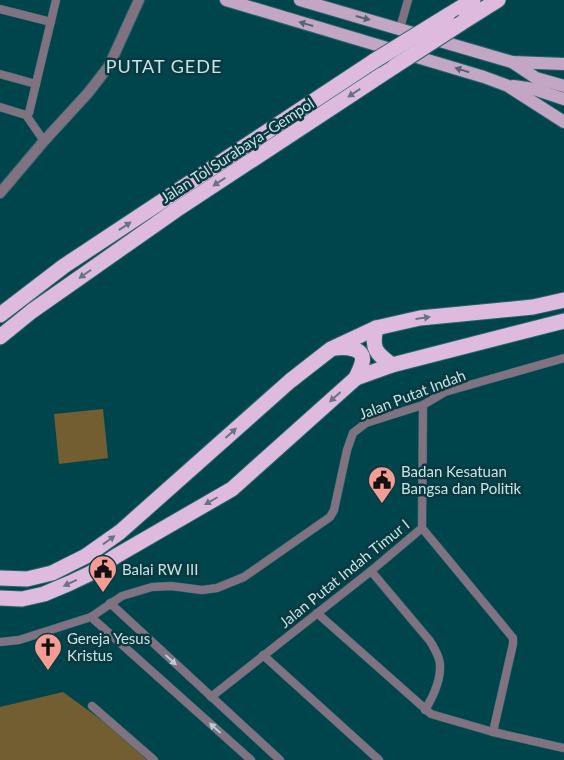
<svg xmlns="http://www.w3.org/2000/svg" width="564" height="760" viewBox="0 0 564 760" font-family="Lato,sans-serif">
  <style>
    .green { fill: #725e30 }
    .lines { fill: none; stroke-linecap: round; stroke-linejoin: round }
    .minor-casing { stroke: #28656b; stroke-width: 9 }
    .tertiary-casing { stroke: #28656b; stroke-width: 12 }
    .primary-casing { stroke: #28656b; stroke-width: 14 }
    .motorway-casing { stroke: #28656b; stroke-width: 17 }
    .minor { stroke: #807280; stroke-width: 8 }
    .tertiary { stroke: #807280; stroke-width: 10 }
    .primary { stroke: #c3a6c3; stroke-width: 12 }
    .motorway { stroke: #ddbade; stroke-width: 15 }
    .motorway-bridge-casing { stroke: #28656b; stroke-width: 17; stroke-linecap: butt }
    .motorway-bridge { stroke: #ddbade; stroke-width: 15 }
    .oneway { fill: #536573 }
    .oneway2 { fill: #687386 }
    .oneway3 { fill: #b8ccd2 }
    .labels { text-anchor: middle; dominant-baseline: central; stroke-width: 5; stroke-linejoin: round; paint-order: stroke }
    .street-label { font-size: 15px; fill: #c6e3e6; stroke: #09393e }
    .poi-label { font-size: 15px; fill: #c6e3e6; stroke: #09393e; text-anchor: start }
    .quarter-label { font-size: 18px; letter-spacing: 1px; fill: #c6e3e6; stroke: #09393e }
  </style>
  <rect width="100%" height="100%" fill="#00454c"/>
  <!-- green -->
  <g class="green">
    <polygon points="103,409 108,458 59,464 54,414"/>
    <polygon points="63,692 114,729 147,760 0,760 0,707"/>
  </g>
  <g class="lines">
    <!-- minor casing -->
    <g class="minor-casing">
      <g id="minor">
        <polyline points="0,9 51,22"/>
        <polyline points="400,28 408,0"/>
        <polyline points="0,74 36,84"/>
        <polyline points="0,107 26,115 44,141"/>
        <polyline points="26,115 29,113 56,0"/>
        <polyline points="422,528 513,638 513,644 493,732"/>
        <path d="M371,571l59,70c4,7 9,14 10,23 1,16 -7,33 -15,46"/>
        <polyline points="110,603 280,760"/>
        <polyline points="317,613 431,714 493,732 564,748"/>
        <polyline points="91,617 251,760"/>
        <polyline points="0,642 19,640 91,617 122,596 152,587 171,586 202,590 217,588 244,577 330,517 334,510 347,450 353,433 366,423 423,405 445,392 564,358"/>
        <polyline points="263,655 379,760"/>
        <polyline points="211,697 371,571 422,528 423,405"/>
        <polyline points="92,706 154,760"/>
      </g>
    </g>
    <!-- tertiary casing -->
    <g class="tertiary-casing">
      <polyline id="tertiary" points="0,193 44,141 88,93 109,66 139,0"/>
    </g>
    <!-- primary casing -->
    <g class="primary-casing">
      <g id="primary">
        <polyline points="226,0 484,77 508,86 564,122"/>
        <polyline points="300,0 512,62 564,64"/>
        <polyline points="512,62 536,78 564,86"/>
        <polyline points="513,86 534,89 564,99"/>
      </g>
    </g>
    <!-- motorway casing -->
    <g class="motorway-casing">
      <g id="motorway">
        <polyline points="447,16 473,0"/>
        <polyline points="463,22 498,0"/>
        <polyline points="0,315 64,266 374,61"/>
        <path d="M376,328c-5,21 0,25 16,37"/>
        <polyline points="0,337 32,311 176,210 395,66"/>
        <path d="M335,348c10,-1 31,-1 27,15 -1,5 -4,10 -6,15"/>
        <polyline points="0,578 27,579 52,573 86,556 120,532 290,381 331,349 376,328 420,318 533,307 564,300"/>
        <polyline points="0,598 22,599 44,594 70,583 91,573 116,556 232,489 356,378 392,365 564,321"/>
      </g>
    </g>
    <!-- minor -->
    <use href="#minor" class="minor"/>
    <!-- tertiary -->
    <use href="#tertiary" class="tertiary"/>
    <!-- primary -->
    <use href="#primary" class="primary"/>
    <!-- motorway -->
    <use href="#motorway" class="motorway"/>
    <!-- motorway-bridge casing -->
    <g class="motorway-bridge-casing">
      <g id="motorway-bridge">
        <polyline points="374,61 447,16"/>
        <polyline points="395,66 463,22"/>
      </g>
    </g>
    <!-- motorway-bridge -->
    <use href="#motorway-bridge" class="motorway-bridge"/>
  </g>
  <!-- one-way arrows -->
  <defs><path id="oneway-solid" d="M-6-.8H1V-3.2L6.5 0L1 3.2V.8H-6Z" transform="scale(1.25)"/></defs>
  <g class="oneway">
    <use href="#oneway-solid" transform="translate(363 18) rotate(15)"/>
    <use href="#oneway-solid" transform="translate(306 24) rotate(-164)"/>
    <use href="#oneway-solid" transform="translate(462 70) rotate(-163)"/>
  </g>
  <g class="oneway2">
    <use href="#oneway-solid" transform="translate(354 93) rotate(147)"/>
    <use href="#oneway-solid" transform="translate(219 182) rotate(147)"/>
    <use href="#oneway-solid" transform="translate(125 226) rotate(-34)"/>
    <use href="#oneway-solid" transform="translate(85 274) rotate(145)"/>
    <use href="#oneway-solid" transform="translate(423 318) rotate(-8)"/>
    <use href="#oneway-solid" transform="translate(335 397) rotate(138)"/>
    <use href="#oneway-solid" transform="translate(231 433) rotate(-42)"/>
    <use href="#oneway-solid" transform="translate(211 501) rotate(150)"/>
    <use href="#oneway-solid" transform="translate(109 540) rotate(-36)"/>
    <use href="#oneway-solid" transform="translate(70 583) rotate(155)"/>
  </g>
  <g class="oneway3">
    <use href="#oneway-solid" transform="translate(171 660) rotate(43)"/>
    <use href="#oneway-solid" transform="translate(215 728) rotate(-138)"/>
  </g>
  <!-- icons -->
  <defs>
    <g id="civic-pin" transform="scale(1.4375)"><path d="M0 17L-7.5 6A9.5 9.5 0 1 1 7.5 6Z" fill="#f59c94" stroke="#09393e"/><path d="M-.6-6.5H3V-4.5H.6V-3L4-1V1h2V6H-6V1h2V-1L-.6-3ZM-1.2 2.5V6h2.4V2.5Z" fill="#111"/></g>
    <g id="church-pin" transform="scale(1.4375)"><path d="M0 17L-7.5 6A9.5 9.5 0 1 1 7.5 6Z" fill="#f59c94" stroke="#09393e"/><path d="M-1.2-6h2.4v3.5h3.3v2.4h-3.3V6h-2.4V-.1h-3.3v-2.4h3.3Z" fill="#111"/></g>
  </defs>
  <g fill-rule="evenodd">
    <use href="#civic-pin" x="382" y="480"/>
    <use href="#civic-pin" x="103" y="569"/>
    <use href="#church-pin" x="48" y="647"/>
  </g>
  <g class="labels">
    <!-- street labels -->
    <g class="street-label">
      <text transform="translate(237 150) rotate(-33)">Jalan Tol Surabaya–Gempol</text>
      <text transform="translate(412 394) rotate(-21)">Jalan Putat Indah</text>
      <text transform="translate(344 573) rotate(-39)">Jalan Putat Indah Timur I</text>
    </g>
    <!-- poi labels -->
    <g class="poi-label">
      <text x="401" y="471">Badan Kesatuan<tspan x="401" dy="17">Bangsa dan Politik</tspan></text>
      <text x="122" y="569">Balai RW III</text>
      <text x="67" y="638">Gereja Yesus<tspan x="67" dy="17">Kristus</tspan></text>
    </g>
    <!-- quarter labels -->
    <g class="quarter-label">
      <text x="164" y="66">PUTAT GEDE</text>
    </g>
  </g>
</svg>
